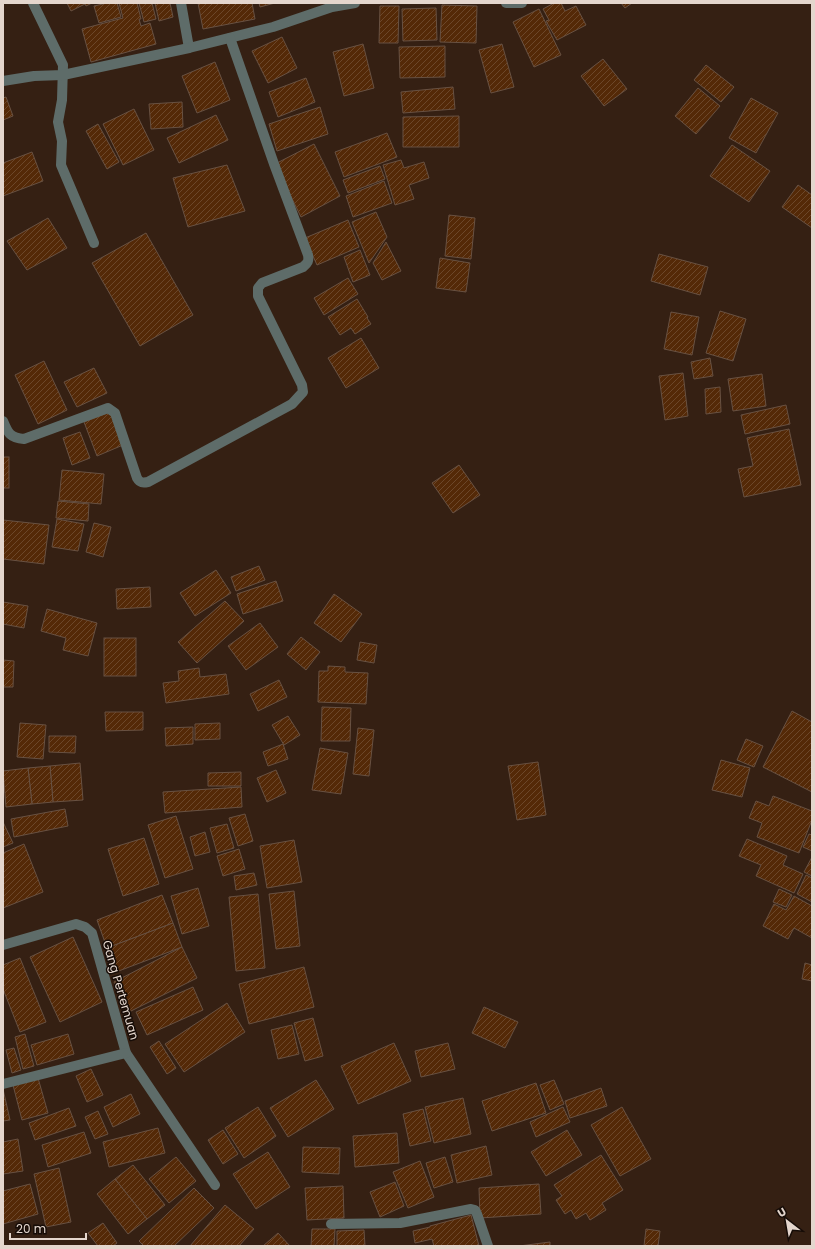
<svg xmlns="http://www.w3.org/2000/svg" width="815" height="1249" viewBox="0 0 815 1249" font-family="Poppins,sans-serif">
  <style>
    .building { fill: url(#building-hatch); stroke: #685142 }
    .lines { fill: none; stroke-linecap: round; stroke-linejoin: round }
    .minor { stroke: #5e6c69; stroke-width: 10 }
    .labels { text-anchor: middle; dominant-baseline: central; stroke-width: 3; stroke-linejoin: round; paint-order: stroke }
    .street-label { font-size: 12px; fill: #e4d6cd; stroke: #160c07 }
  </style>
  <defs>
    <pattern id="building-hatch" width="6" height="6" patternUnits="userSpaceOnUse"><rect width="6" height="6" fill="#542907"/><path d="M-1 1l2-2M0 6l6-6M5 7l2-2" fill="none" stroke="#6c472a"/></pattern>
  </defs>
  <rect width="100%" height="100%" fill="#352013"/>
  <!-- building -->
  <g class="building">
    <polygon points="67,3 92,3 86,6 85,4 71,11"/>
    <polygon points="107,3 117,3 121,17 99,23 94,6"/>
    <polygon points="119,3 137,3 141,19 139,19 141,26 150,23 156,44 91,62 82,29 123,18"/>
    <polygon points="139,3 152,3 156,19 144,22"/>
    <polygon points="155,3 170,3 173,17 159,21"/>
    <polygon points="198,3 252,3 255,19 203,29"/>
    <polygon points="259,3 275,3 260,7"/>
    <polygon points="554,3 561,3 565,11 576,6 586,25 557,40 546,21 549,20 543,9"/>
    <polygon points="621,3 632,3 625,8"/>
    <polygon points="442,5 477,6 476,43 440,42"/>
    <polygon points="380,6 399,6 398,43 379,43"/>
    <polygon points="436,8 437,40 403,41 402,9"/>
    <polygon points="539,9 561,55 534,67 513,22"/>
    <polygon points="282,37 297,68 268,83 252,51"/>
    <polygon points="363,44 374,88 344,96 333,52"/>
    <polygon points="502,44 514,87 491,93 479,50"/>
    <polygon points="445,46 445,77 400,78 399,47"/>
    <polygon points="603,59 627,89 604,106 581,76"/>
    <polygon points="215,62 230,100 197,113 182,76"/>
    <polygon points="706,65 734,87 721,102 694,80"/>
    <polygon points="306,78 315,102 278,117 269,92"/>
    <polygon points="453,87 455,109 403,113 401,92"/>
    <polygon points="698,88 720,106 696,134 675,116"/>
    <polygon points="6,97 13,116 3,120 3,98"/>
    <polygon points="751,98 778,113 756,153 729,138"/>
    <polygon points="182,102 183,127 151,129 149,104"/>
    <polygon points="320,107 328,134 277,151 269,124"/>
    <polygon points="134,109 154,150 123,165 103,124"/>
    <polygon points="216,115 228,140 179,163 167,138"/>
    <polygon points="459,116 459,147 403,147 403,117"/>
    <polygon points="98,124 119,162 107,169 86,131"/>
    <polygon points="387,133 397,157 344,177 335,152"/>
    <polygon points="314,144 340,196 301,217 275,164"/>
    <polygon points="732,145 770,171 749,202 710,176"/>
    <polygon points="32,152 43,181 3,196 3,163"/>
    <polygon points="401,160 404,168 424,162 429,178 409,185 414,199 395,205 383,165"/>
    <polygon points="227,165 245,211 188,227 173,178"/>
    <polygon points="380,166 385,179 348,193 343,180"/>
    <polygon points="384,181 392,203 353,217 346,196"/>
    <polygon points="798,185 812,195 812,228 782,207"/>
    <polygon points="376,212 387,237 369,263 352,222"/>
    <polygon points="449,215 475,218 471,259 445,256"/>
    <polygon points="48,218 67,248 27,270 7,241"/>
    <polygon points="348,220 359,247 317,265 305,238"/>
    <polygon points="146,233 193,315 140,346 92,263"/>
    <polygon points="386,242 401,271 382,280 373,263"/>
    <polygon points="360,250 370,275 353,282 344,257"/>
    <polygon points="659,254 708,267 700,295 651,281"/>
    <polygon points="440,258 470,263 466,292 436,288"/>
    <polygon points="348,278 358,294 324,315 314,298"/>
    <polygon points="357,299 368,317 367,318 371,324 355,334 351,328 340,335 328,317"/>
    <polygon points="720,311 746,319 733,361 706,353"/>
    <polygon points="671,312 699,317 692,355 664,349"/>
    <polygon points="361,338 379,368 346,388 328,358"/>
    <polygon points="710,358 713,376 694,379 691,362"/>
    <polygon points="44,361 67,410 38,424 15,375"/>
    <polygon points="94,368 107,393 77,407 64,382"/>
    <polygon points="683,373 688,416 665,420 659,376"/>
    <polygon points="762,374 766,406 733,411 728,379"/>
    <polygon points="720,387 721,412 706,414 705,389"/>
    <polygon points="786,405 790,424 745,434 741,415"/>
    <polygon points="110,412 123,445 97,456 84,422"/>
    <polygon points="789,429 801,485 744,497 738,469 753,466 747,438"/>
    <polygon points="80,432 90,458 72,465 63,438"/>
    <rect x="3" y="457" width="6" height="31"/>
    <polygon points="459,465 480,495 453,513 432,483"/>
    <polygon points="62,470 104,474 101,504 59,500"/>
    <polygon points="58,501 89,504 88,521 56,518"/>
    <polygon points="57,519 84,524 78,551 52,547"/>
    <polygon points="3,520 49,525 44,564 3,559"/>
    <polygon points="94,523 111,527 103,557 86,552"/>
    <polygon points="259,566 265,580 236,591 231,577"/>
    <polygon points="216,570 231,593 195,616 180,593"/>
    <polygon points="276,581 283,601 243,614 237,594"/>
    <polygon points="150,587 151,607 117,609 116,589"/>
    <polygon points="334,594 362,614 341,642 314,623"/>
    <polygon points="225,601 244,621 197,663 178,642"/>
    <polygon points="3,602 28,606 24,628 3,624"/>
    <polygon points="47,609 97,623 88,656 63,650 66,638 41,631"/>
    <polygon points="260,623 278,647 246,670 228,646"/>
    <polygon points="301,637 320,652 306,670 287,654"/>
    <rect x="104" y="638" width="32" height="38"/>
    <polygon points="360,642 377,645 374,663 357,660"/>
    <polygon points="3,660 14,661 13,687 3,687"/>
    <polygon points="328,666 345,667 345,672 368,673 366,704 318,702 319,671 328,671"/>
    <polygon points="199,668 200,677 226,674 229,694 166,703 163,683 179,681 178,671"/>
    <polygon points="279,680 287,697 258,711 250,694"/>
    <polygon points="322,707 351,708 350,741 321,741"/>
    <polygon points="792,711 812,722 812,792 763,767"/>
    <polygon points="105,712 143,712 143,730 106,731"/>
    <polygon points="288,716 300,735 284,745 272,725"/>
    <polygon points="20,723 46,725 43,759 17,757"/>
    <polygon points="220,723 220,739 195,740 195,724"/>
    <polygon points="193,727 193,744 166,746 165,728"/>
    <polygon points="358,728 374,730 369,776 353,774"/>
    <polygon points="49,736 76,736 75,753 49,752"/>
    <polygon points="746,739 763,746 754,767 737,760"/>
    <polygon points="283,744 288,759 268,766 263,752"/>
    <polygon points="320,748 348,753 341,794 312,790"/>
    <polygon points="721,760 750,768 742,797 712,790"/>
    <polygon points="538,762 546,815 517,820 508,766"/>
    <polygon points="80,763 83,800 53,802 50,766"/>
    <polygon points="50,766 53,802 32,804 28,768"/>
    <polygon points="28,768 32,804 6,807 3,771"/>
    <polygon points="276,770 286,793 267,802 257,778"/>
    <polygon points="241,772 241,786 208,786 208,773"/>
    <polygon points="241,787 242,807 165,813 163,792"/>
    <polygon points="773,796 812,811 812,820 799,853 757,837 762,823 749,818 756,801 769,806"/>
    <polygon points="65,809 68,826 14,837 11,819"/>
    <polygon points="245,814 253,841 238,846 229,818"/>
    <polygon points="176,816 193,869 165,878 148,825"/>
    <polygon points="3,822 13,843 3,847"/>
    <polygon points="227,824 234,848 217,853 210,828"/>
    <polygon points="205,832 210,852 195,856 190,837"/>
    <polygon points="809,834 812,835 812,851 803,847"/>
    <polygon points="144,838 159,884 123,896 108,849"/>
    <polygon points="747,839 787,856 783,865 803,874 794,893 756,876 761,865 739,856"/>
    <polygon points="294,840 302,882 267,888 260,846"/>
    <polygon points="24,844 43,892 3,908 3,853"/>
    <polygon points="239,849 245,869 223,876 217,856"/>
    <polygon points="812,857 812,876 804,872"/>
    <polygon points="254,873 257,885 236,890 234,876"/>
    <polygon points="806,875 812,878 812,902 797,894"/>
    <polygon points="198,888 209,926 182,934 171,896"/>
    <polygon points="779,889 792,895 786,907 773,902"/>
    <polygon points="294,891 300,946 276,949 269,894"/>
    <polygon points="258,894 265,968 236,971 229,897"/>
    <polygon points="162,895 173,923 107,948 97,920"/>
    <polygon points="794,896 812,906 812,938 794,928 788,939 763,926 774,904 786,910"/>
    <polygon points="173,923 182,947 116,972 107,948"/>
    <polygon points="73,937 102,1002 60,1022 30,957"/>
    <polygon points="182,947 197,978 129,1012 114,982"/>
    <polygon points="20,958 46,1022 20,1032 3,989 3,965"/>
    <polygon points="805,963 812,965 812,981 802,979"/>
    <polygon points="304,967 314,1007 249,1024 239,984"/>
    <polygon points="193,987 203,1010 147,1035 136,1012"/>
    <polygon points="227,1003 245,1032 184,1072 165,1044"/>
    <polygon points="484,1007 518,1022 505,1048 472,1033"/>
    <polygon points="313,1018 323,1056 305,1061 294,1023"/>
    <polygon points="292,1025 299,1054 278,1059 271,1030"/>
    <polygon points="25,1034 34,1066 23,1069 15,1037"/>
    <polygon points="68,1034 74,1054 37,1065 31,1045"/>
    <polygon points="159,1041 176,1068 167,1074 150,1047"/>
    <polygon points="394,1043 411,1081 358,1104 341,1066"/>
    <polygon points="448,1043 455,1069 421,1077 415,1051"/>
    <polygon points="14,1048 21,1070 12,1073 6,1050"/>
    <polygon points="91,1069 103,1095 87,1102 76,1076"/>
    <polygon points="38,1078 48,1113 22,1120 13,1085"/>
    <polygon points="316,1080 334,1109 288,1137 270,1108"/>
    <polygon points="554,1080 564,1104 550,1110 540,1085"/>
    <polygon points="536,1083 546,1113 492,1131 482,1101"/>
    <polygon points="601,1088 607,1106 570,1118 565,1101"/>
    <polygon points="3,1089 10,1120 3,1121"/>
    <polygon points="131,1094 140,1114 113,1127 104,1107"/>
    <polygon points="463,1098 471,1134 434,1143 425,1107"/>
    <polygon points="258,1107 276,1136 244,1158 225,1128"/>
    <polygon points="563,1107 570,1122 536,1137 530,1122"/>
    <polygon points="622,1107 651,1159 620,1176 591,1125"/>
    <polygon points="69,1108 76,1126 35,1140 29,1123"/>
    <polygon points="423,1109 431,1141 410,1146 403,1114"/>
    <polygon points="98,1111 108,1134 95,1139 85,1117"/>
    <polygon points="158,1128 165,1153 109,1167 103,1142"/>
    <polygon points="223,1130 238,1154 223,1164 208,1140"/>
    <polygon points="567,1130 582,1155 546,1176 531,1152"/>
    <polygon points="84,1132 91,1153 48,1167 42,1145"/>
    <polygon points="397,1133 399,1163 355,1167 353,1136"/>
    <polygon points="18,1139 23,1171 3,1174 3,1142"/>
    <polygon points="486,1146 492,1175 457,1183 451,1155"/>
    <polygon points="303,1147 340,1148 339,1174 302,1172"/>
    <polygon points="268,1152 290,1187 256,1209 233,1174"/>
    <polygon points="601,1155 623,1190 602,1203 606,1210 590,1220 586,1213 576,1219 571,1210 565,1214 556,1200 562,1196 554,1185"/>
    <polygon points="176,1157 196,1181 169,1203 149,1179"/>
    <polygon points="445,1157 453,1182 434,1188 426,1163"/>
    <polygon points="420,1161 434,1197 408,1208 393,1172"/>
    <polygon points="133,1165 165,1205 147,1219 115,1179"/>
    <polygon points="59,1168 71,1222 46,1227 34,1174"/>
    <polygon points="115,1179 147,1219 128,1234 97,1194"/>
    <polygon points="395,1182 404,1206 380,1217 370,1192"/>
    <polygon points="30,1184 38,1214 3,1224 3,1191"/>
    <polygon points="539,1184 541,1214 480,1218 479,1188"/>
    <polygon points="343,1186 344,1218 307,1220 305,1188"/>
    <polygon points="194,1188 214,1208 174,1246 144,1246 139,1241"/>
    <polygon points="225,1205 254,1229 239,1246 190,1246"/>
    <polygon points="471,1215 479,1246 434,1246 432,1239 415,1243 413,1231 430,1227 430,1226"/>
    <polygon points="103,1223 117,1243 113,1246 98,1246 88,1233"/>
    <polygon points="312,1229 335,1229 334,1246 311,1246"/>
    <polygon points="646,1229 660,1231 658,1246 644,1246"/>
    <polygon points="364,1230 365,1246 337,1246 337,1231"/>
    <polygon points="278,1233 290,1246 263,1246"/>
    <polygon points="550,1242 550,1246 519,1246"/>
  </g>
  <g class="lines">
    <!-- minor -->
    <g class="minor">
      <polyline points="33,3 63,65 62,100 58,122 62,141 61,165 94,243"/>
      <polyline points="181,3 189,48"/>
      <polyline points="506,3 522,3"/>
      <polyline points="3,81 34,76 63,75 189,48 273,27 332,7 355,3"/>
      <path d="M3,421c5,12 7,17 21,18l84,-31 7,5 22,65c3,5 6,5 11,4l144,-78 11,-12 -1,-7 -44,-89v-8l4,-5 41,-16c5,-4 6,-6 5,-12l-34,-91 -44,-126"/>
      <polyline points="3,945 76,924 85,927 92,933 126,1053 215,1185"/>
      <polyline points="3,1084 126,1053"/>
      <polyline points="331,1224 400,1223 471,1209 475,1210 477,1214 488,1246"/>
    </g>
  </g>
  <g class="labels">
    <!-- street labels -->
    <g class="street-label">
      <text transform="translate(121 990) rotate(74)">Gang Pertemuan</text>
    </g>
  </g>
  <!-- border -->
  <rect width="815" height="1249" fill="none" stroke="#e4d6cd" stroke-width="8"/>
  <!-- north arrow -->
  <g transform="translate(787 1221) rotate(329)" stroke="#160c07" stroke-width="3" paint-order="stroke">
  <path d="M0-3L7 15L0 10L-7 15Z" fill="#e4d6cd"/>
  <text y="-6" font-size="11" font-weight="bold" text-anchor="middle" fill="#e4d6cd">U</text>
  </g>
  <!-- scale -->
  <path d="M10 1233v6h76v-6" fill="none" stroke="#e4d6cd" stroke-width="2"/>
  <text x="16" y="1233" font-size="12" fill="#e4d6cd" stroke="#160c07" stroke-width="3" paint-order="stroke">20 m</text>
</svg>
